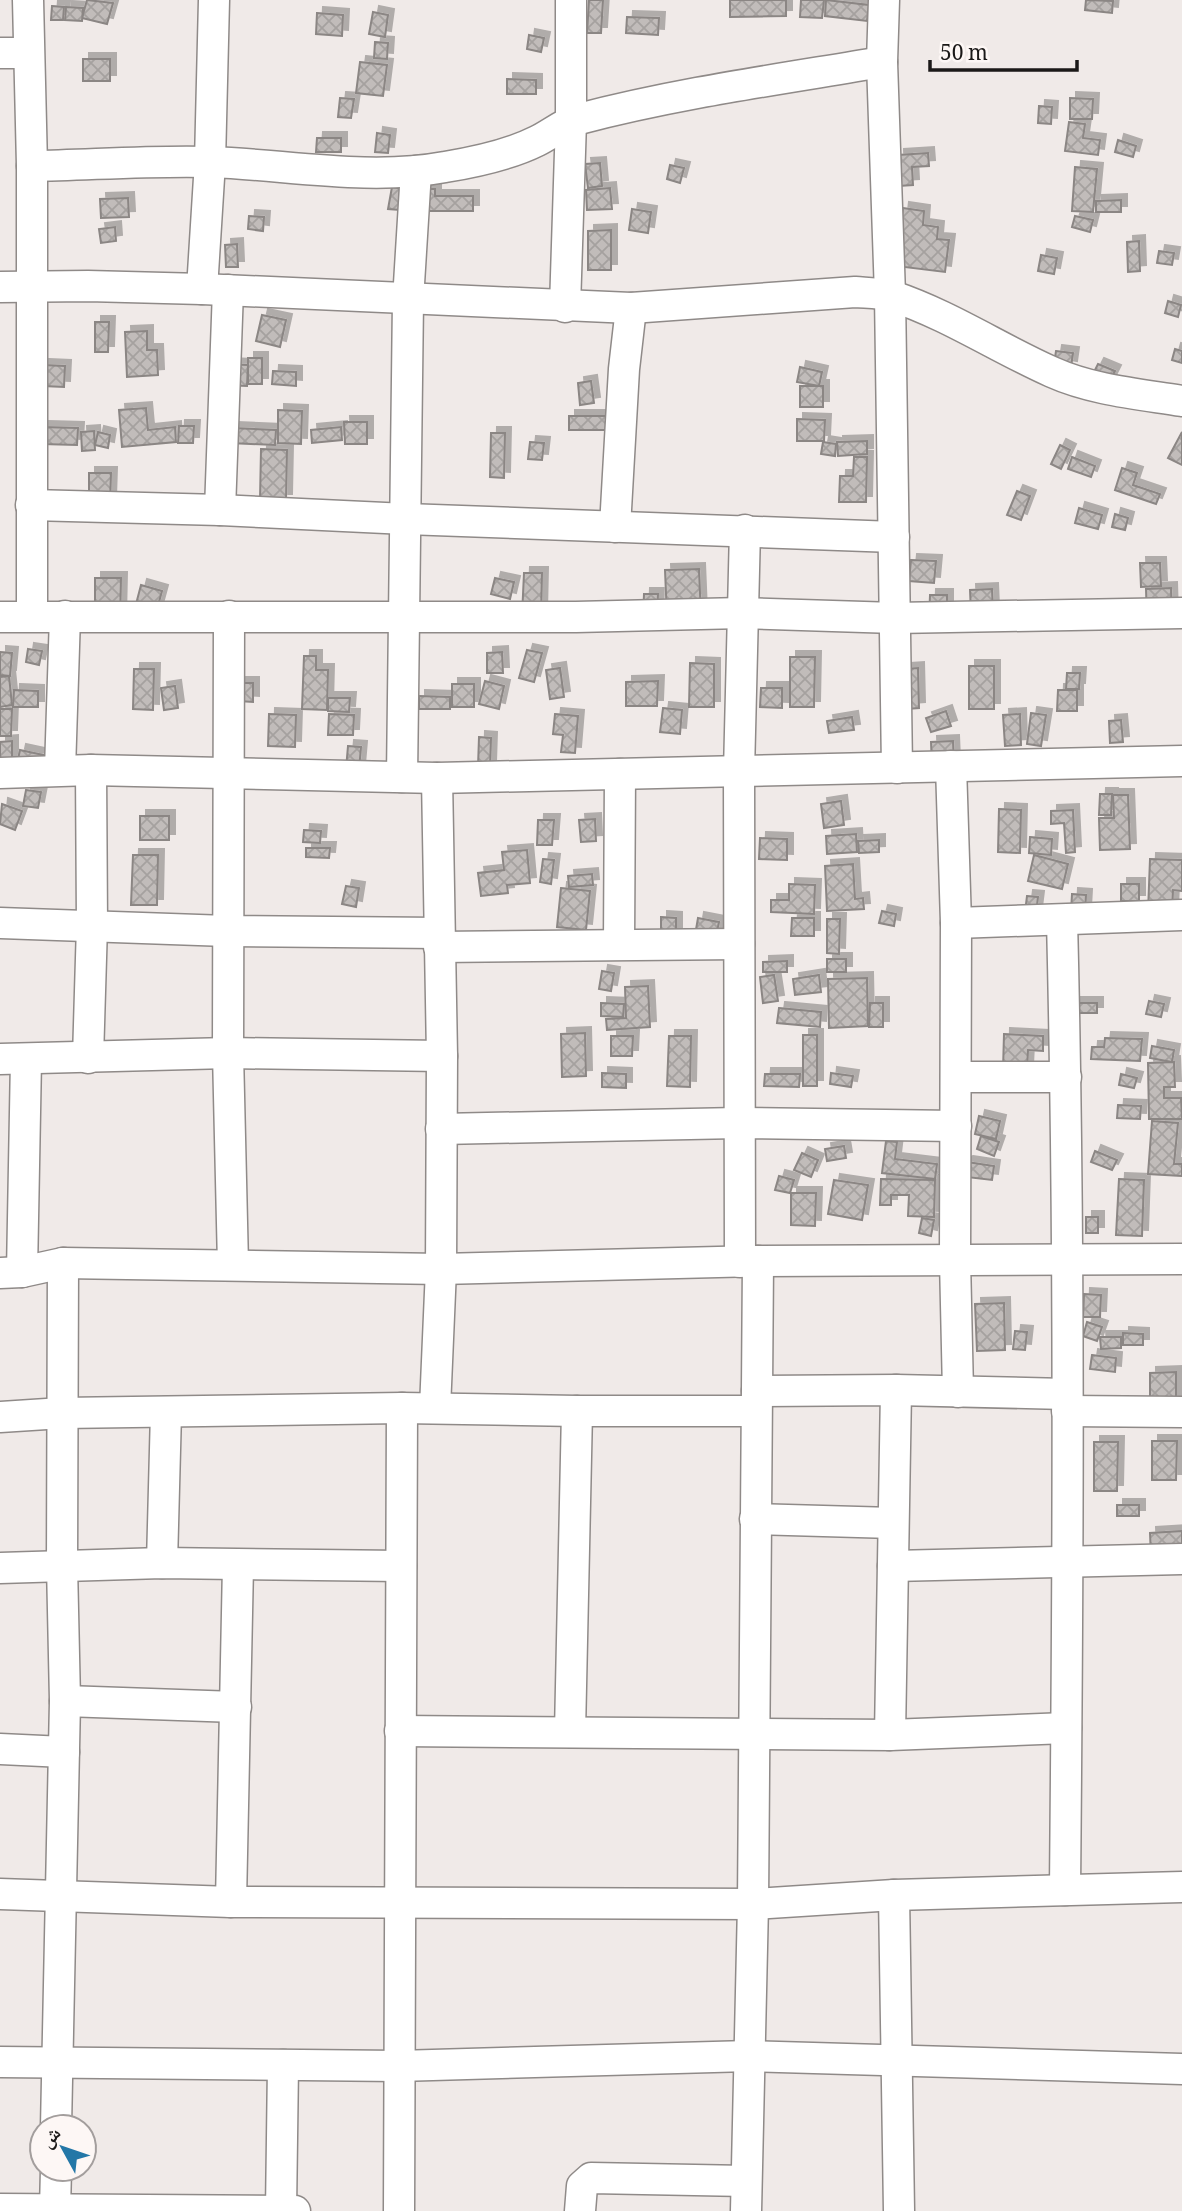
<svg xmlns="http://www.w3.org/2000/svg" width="1182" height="2211" viewBox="0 0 1182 2211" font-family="Georgia,'Noto Naskh Arabic',serif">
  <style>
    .building { fill: url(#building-cross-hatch); stroke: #8b8684; stroke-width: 2; filter: url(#shadow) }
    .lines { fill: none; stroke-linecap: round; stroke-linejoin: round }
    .minor-casing { stroke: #8f8a88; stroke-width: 33 }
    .minor { stroke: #fff; stroke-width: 30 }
  </style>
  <defs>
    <pattern id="building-cross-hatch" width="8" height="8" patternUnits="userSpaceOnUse" patternTransform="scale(1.75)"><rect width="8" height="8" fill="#c1bcba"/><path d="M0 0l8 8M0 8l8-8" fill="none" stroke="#a5a19f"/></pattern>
    <filter id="shadow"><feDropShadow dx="6" dy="-6" stdDeviation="0" flood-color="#0004"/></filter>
  </defs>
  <rect width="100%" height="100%" fill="#f0eae8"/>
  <!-- building -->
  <g class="building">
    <polygon points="87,0 113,3 107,24 82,18"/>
    <polygon points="589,0 603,0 601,33 587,33"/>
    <polygon points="730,0 786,0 786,16 730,17"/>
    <polygon points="801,0 824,0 822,18 800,17"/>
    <polygon points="826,0 869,5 867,21 825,16"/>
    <polygon points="1086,0 1113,1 1112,13 1085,10"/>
    <polygon points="52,6 64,7 63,20 51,20"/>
    <polygon points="66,7 83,8 82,21 65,20"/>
    <polygon points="373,12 388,15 385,37 369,34"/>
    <polygon points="317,13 343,15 342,36 316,34"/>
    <polygon points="627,17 659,18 658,35 626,33"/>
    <polygon points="529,35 544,38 541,52 527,49"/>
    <polygon points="375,42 388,43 387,59 374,58"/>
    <rect x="83" y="59" width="27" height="22"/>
    <polygon points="360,62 387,65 383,96 356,93"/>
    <polygon points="507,79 536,80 536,94 507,94"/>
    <polygon points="340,98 354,99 351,118 338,117"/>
    <polygon points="1070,98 1093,99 1092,119 1070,119"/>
    <polygon points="1039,106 1052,107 1051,124 1038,123"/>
    <polygon points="1069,122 1085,124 1083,138 1100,140 1098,155 1065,151"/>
    <polygon points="377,133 390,135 388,153 375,152"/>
    <polygon points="317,138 341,138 341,152 316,152"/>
    <polygon points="1118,140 1136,146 1133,157 1115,152"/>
    <polygon points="928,153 929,166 912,167 913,185 899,186 898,155"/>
    <polygon points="600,163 602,186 588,188 585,164"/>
    <polygon points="670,165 684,168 680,183 667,179"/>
    <polygon points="1075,167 1097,169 1093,212 1072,211"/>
    <polygon points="392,187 404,189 400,210 388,209"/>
    <polygon points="610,188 612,209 587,210 586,190"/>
    <polygon points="404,189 435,189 435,196 473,196 473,211 404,211"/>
    <polygon points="128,198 129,217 101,218 100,199"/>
    <polygon points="1121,200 1121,212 1096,212 1096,201"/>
    <polygon points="903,208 924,211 923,225 938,227 937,239 949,240 945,272 896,266"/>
    <polygon points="632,209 651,212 648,233 629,230"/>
    <polygon points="249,216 264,217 263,231 248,229"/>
    <polygon points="1075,216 1093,220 1090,232 1072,227"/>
    <polygon points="115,227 116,241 101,243 99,229"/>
    <polygon points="611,230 611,270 588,270 588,231"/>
    <polygon points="1139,241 1140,271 1128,272 1127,242"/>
    <polygon points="237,244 238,267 226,267 225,245"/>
    <polygon points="1159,251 1174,253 1172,265 1157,263"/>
    <polygon points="1041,255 1057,258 1054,274 1038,271"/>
    <polygon points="1168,301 1181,305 1178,317 1165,313"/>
    <polygon points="262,315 286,320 280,347 256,341"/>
    <polygon points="95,322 109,322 108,352 95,352"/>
    <polygon points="147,331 147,350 157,350 158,375 127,377 125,332"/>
    <polygon points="1175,349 1182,351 1182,363 1172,360"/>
    <polygon points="1056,351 1073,353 1071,367 1054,364"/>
    <rect x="248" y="358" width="14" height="26"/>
    <polygon points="223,364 248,365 247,386 222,385"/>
    <polygon points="1098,364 1115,371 1110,381 1093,374"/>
    <polygon points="43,365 65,366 64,387 43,386"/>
    <polygon points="800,367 822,372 819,386 797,382"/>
    <polygon points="273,371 296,372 296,386 272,384"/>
    <polygon points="591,381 594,403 580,405 578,383"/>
    <rect x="800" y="386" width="23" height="21"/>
    <polygon points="146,408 148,430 175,427 176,442 122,447 119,410"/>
    <polygon points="278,410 302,411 301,444 278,443"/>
    <rect x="569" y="416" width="48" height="14"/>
    <polygon points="797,419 825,420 824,441 797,441"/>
    <polygon points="344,422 367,422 367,444 345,444"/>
    <polygon points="179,426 194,426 193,443 178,443"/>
    <polygon points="42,427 78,428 77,445 42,444"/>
    <polygon points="341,427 342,440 312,443 311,430"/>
    <polygon points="231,428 276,430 275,445 230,443"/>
    <polygon points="94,431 95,450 82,451 81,432"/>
    <polygon points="98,432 110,435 108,448 95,445"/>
    <polygon points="1182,432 1182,465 1168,458"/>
    <polygon points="491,433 505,433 504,478 490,477"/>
    <polygon points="867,441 867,454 838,456 837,442"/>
    <polygon points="530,442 544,443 542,460 528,459"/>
    <polygon points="823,442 836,444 835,456 821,454"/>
    <polygon points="1060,445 1070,450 1061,469 1051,464"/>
    <polygon points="261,449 287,450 286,500 260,500"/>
    <polygon points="854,457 867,457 866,502 839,502 840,476 853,476"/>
    <polygon points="1072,457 1095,466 1091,477 1068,469"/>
    <polygon points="1122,468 1137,473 1133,485 1160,494 1156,504 1115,490"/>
    <polygon points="89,473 111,473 110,503 89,503"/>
    <polygon points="1017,491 1030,496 1021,520 1007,515"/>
    <polygon points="1079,508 1102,515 1098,529 1075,523"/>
    <polygon points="1115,514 1128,518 1125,530 1112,527"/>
    <polygon points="911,560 936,561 934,583 909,581"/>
    <polygon points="1140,563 1160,563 1161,586 1141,587"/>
    <polygon points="699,569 701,617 667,618 665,570"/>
    <polygon points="524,573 542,573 541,617 522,616"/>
    <polygon points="95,578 121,578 120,622 95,621"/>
    <polygon points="495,578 514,582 510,599 491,594"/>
    <polygon points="141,585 162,591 156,613 135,608"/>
    <polygon points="1171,588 1172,621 1147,622 1146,589"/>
    <polygon points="992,589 993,612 971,613 970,590"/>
    <polygon points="644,594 658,594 657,618 643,618"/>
    <polygon points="930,595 947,595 947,607 929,620"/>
    <polygon points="28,649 42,651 39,665 26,662"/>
    <polygon points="527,650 542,653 534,682 519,678"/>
    <polygon points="0,652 12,653 10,676 0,675"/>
    <polygon points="502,652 503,673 487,673 487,653"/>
    <polygon points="304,656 316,656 316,670 328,670 327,710 302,709"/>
    <polygon points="790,657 815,657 814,707 790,707"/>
    <polygon points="690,663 714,664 714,707 689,707"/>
    <rect x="969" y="666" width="25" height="43"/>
    <polygon points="560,668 564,697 550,699 546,670"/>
    <polygon points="918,668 919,708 907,709 905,669"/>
    <polygon points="134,669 154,669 153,710 133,709"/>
    <polygon points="1067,673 1080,673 1079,689 1066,689"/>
    <polygon points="9,676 12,705 0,707 0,677"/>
    <polygon points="485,681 504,686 499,709 479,704"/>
    <polygon points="658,681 657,706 626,706 626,682"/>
    <polygon points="240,683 253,683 253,702 239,701"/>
    <rect x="452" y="684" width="22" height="23"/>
    <polygon points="175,686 178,708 164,710 161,688"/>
    <polygon points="761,688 782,688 782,708 760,707"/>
    <polygon points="14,690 38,691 38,707 13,707"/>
    <polygon points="1058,690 1077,690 1077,711 1057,711"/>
    <polygon points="419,696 450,697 450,709 419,709"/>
    <polygon points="328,698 350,698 349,712 328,711"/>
    <polygon points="663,708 682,710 680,734 660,732"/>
    <polygon points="0,709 12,709 11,736 0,736"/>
    <polygon points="946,711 951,726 931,732 926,718"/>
    <polygon points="1031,713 1046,715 1041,746 1027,744"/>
    <polygon points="269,714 296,715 295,747 268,746"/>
    <polygon points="329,714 354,715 353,735 328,735"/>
    <polygon points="555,714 578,716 575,753 561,752 563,735 553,734"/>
    <polygon points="1020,714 1021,745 1005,746 1003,715"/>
    <polygon points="852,717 854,730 829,733 827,721"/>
    <polygon points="1121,720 1123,742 1110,743 1109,721"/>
    <polygon points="479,737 491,738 490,768 478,767"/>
    <polygon points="12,741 12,767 0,768 0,742"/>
    <polygon points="953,741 954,765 932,767 931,742"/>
    <polygon points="348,746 361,747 359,770 346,769"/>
    <polygon points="20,750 48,756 17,764"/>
    <polygon points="26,790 41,792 38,808 23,806"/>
    <polygon points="1100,794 1112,794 1111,815 1099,815"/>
    <polygon points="1113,795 1128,795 1130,849 1100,850 1099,818 1114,818"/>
    <polygon points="841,801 844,825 824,828 821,804"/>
    <polygon points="2,804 22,811 15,830 0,824"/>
    <polygon points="999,809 1021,810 1020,853 998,852"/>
    <polygon points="1073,810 1075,852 1066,853 1064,823 1051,824 1051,811"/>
    <rect x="140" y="816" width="29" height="24"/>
    <polygon points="595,819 596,841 581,842 579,820"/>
    <polygon points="538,820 554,820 552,845 537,845"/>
    <polygon points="304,830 321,831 320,843 303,842"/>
    <polygon points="856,834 857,852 827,854 826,836"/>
    <polygon points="1030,837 1052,839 1051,855 1029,853"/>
    <polygon points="760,838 787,839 787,860 759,859"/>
    <polygon points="879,840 879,852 859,853 858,841"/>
    <polygon points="306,848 330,848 329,858 306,857"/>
    <polygon points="527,850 530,883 507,885 508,893 481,896 478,873 504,870 502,852"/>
    <polygon points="133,855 158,855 157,905 131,905"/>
    <polygon points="1034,855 1068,864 1062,889 1028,881"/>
    <polygon points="543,859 554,860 551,884 540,882"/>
    <polygon points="1150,859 1182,860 1182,891 1173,890 1172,913 1148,912"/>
    <polygon points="853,864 855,899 863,898 864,909 827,911 825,866"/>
    <polygon points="592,874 593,885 569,887 568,876"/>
    <polygon points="789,884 815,885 814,914 771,912 771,900 789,900"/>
    <rect x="1121" y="884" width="18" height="17"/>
    <polygon points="346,886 359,888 356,907 342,904"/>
    <polygon points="561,888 590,891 586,930 557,927"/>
    <polygon points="1072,894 1086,895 1085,913 1071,912"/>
    <polygon points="1027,896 1038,897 1036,913 1025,912"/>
    <polygon points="882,911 896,914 894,926 879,923"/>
    <polygon points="661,917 676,918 676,941 661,941"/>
    <polygon points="698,918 719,922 714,945 694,941"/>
    <polygon points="792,918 814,918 814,936 791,936"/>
    <polygon points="827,919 840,919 839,954 827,953"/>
    <rect x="827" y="959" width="19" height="13"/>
    <polygon points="787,961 787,972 763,972 763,962"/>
    <polygon points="602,971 614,973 611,991 599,989"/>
    <polygon points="774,975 778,1001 763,1003 760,977"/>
    <polygon points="819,975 821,992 795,995 793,979"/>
    <polygon points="867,978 868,1026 829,1028 828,979"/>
    <polygon points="648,986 650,1027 607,1030 606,1019 626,1018 625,987"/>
    <polygon points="1149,1001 1164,1004 1161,1017 1146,1014"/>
    <polygon points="601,1003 624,1004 623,1017 601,1016"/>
    <polygon points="870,1003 883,1003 883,1027 869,1027"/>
    <rect x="1073" y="1003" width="24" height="10"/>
    <polygon points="779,1008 821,1012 820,1027 777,1023"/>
    <polygon points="585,1033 586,1076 562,1077 561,1034"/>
    <polygon points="1004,1034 1043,1036 1043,1051 1028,1050 1027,1071 1003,1070"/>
    <rect x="803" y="1035" width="14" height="51"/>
    <polygon points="611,1036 633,1036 632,1056 611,1056"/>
    <polygon points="669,1036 691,1036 690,1087 667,1086"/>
    <polygon points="1105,1038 1142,1039 1140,1061 1091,1059 1092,1047 1104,1047"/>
    <polygon points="1152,1046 1174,1050 1172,1062 1150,1058"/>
    <polygon points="1174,1062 1175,1087 1164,1087 1164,1098 1181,1098 1182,1119 1149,1119 1148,1063"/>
    <polygon points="602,1073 626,1074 626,1088 602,1087"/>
    <polygon points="831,1073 853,1076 851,1087 830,1084"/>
    <polygon points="765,1074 800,1074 799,1087 764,1086"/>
    <polygon points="1121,1074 1137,1078 1134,1088 1119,1085"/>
    <polygon points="1118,1105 1141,1106 1140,1119 1117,1118"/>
    <polygon points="979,1116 1000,1121 996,1139 975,1134"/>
    <polygon points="1152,1121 1178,1123 1174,1164 1182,1164 1182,1176 1148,1174"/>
    <polygon points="981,1136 999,1142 994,1156 977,1149"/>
    <polygon points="886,1141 897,1142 895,1159 937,1164 935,1179 882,1173"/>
    <polygon points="844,1146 846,1158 827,1161 825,1149"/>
    <polygon points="1095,1151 1117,1160 1112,1170 1091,1162"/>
    <polygon points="802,1153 818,1160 811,1177 794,1170"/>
    <polygon points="967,1162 994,1166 992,1180 941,1174"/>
    <polygon points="779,1176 794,1180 790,1193 775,1190"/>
    <polygon points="881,1179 935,1180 934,1217 908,1216 909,1195 891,1195 891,1205 880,1205"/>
    <polygon points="1119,1179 1144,1180 1142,1236 1116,1235"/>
    <polygon points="834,1180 868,1185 862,1220 828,1214"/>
    <polygon points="791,1193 816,1193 815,1226 791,1225"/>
    <rect x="1086" y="1217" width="12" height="16"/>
    <polygon points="922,1218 934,1220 931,1236 919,1233"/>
    <polygon points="1084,1294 1101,1295 1100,1317 1083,1317"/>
    <polygon points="1004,1303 1005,1350 977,1351 975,1304"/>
    <polygon points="1087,1322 1102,1327 1097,1341 1083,1336"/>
    <polygon points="1015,1331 1027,1332 1025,1350 1013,1349"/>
    <polygon points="1123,1333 1143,1334 1143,1345 1123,1345"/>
    <polygon points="1100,1337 1121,1337 1121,1348 1101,1349"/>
    <polygon points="1092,1355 1116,1358 1115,1372 1090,1369"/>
    <polygon points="1176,1372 1176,1410 1150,1410 1150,1373"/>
    <polygon points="1152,1441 1177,1441 1176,1480 1152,1480"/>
    <polygon points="1094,1442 1118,1442 1117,1491 1094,1491"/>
    <rect x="1117" y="1505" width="22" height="11"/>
    <polygon points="1182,1531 1182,1556 1151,1558 1150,1533"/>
  </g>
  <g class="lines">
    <!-- minor casing -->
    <g class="minor-casing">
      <g id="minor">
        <polyline points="28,0 32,166 32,615"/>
        <polyline points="884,0 882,62 890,295 897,768"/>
        <polyline points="0,53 28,53"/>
        <path d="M32,166c59,-1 120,-6 180,-4 76,3 158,19 233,5 31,-5 64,-12 92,-26 14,-7 27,-18 42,-22 99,-26 202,-40 303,-57"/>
        <path d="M0,287l88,-1 114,3 429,19 224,-16c12,1 26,1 37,4 57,19 106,52 160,76 40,18 86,22 130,29"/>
        <polyline points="202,289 210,162 214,0"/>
        <polyline points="565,307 571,121 571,0"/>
        <polyline points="31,505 220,510 406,519 894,537"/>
        <polyline points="220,510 228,290"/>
        <polyline points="615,527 624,369 631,308"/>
        <polyline points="229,616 228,1053 233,1265"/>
        <polyline points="0,617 576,617 742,613 895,618 1182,613"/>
        <polyline points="951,766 956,923 955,1260 958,1392"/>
        <polyline points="60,770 65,616"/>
        <polyline points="0,773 91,770 437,778 1182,761"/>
        <polyline points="402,777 408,300 416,171"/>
        <path d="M1062,920c8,323 6,646 3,970"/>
        <polyline points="0,923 227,931 439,933"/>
        <polyline points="956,923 1182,915"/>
        <polyline points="619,943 620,774"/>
        <polyline points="439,947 739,944"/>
        <polyline points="88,1058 92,925 91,770"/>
        <polyline points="0,1059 228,1053 442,1056"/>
        <polyline points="956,1077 1066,1077"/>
        <polyline points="441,1129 738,1123 956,1126"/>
        <polyline points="740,1262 739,772 745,530"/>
        <polyline points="22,1272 26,1059"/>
        <polyline points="0,1273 22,1272 63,1263 441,1269 758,1261 1182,1259"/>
        <polyline points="757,1391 896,1390 1066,1394"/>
        <polyline points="435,1408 441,1269 442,1056 437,778"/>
        <polyline points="1067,1411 1182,1412"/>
        <polyline points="0,1417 62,1413 402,1408 577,1411 756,1411"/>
        <polyline points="755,1519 893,1523"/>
        <polyline points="162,1563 166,1412"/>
        <polyline points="893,1566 1182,1559"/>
        <polyline points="0,1568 162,1563 401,1566"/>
        <polyline points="65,1701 236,1707"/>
        <polyline points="400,1731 890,1735 1066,1728"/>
        <polyline points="570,1732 577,1411"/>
        <polyline points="890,1735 896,1390"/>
        <polyline points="0,1749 64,1752"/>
        <polyline points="0,1894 231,1902 753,1904 894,1895 1182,1887"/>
        <polyline points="894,1895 899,2211"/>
        <polyline points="231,1902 238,1565"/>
        <polyline points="0,2062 398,2066 749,2056 1182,2069"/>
        <polyline points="56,2127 65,1701 62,1565 63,1263"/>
        <polyline points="0,2209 295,2211"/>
        <polyline points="55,2209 56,2169"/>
        <polyline points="281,2211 283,2065"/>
        <polyline points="399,2211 402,1408"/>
        <polyline points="580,2211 582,2186 591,2178 746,2181"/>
        <polyline points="746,2211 753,1904 758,1261"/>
      </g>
    </g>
    <!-- minor -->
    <use href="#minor" class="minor"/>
  </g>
  <!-- north arrow -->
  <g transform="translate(63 2148) rotate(310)"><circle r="33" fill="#fdf7f5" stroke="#a39e9d" stroke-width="2"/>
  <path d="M0-5L12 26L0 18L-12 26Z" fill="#2377a7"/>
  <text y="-10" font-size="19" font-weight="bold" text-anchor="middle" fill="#1b1918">ش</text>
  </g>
  <!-- scale -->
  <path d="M930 60v10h147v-10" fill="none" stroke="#1b1918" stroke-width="3.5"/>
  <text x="940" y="60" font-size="21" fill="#1b1918" stroke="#fdf7f5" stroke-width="5" paint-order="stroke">50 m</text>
</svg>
